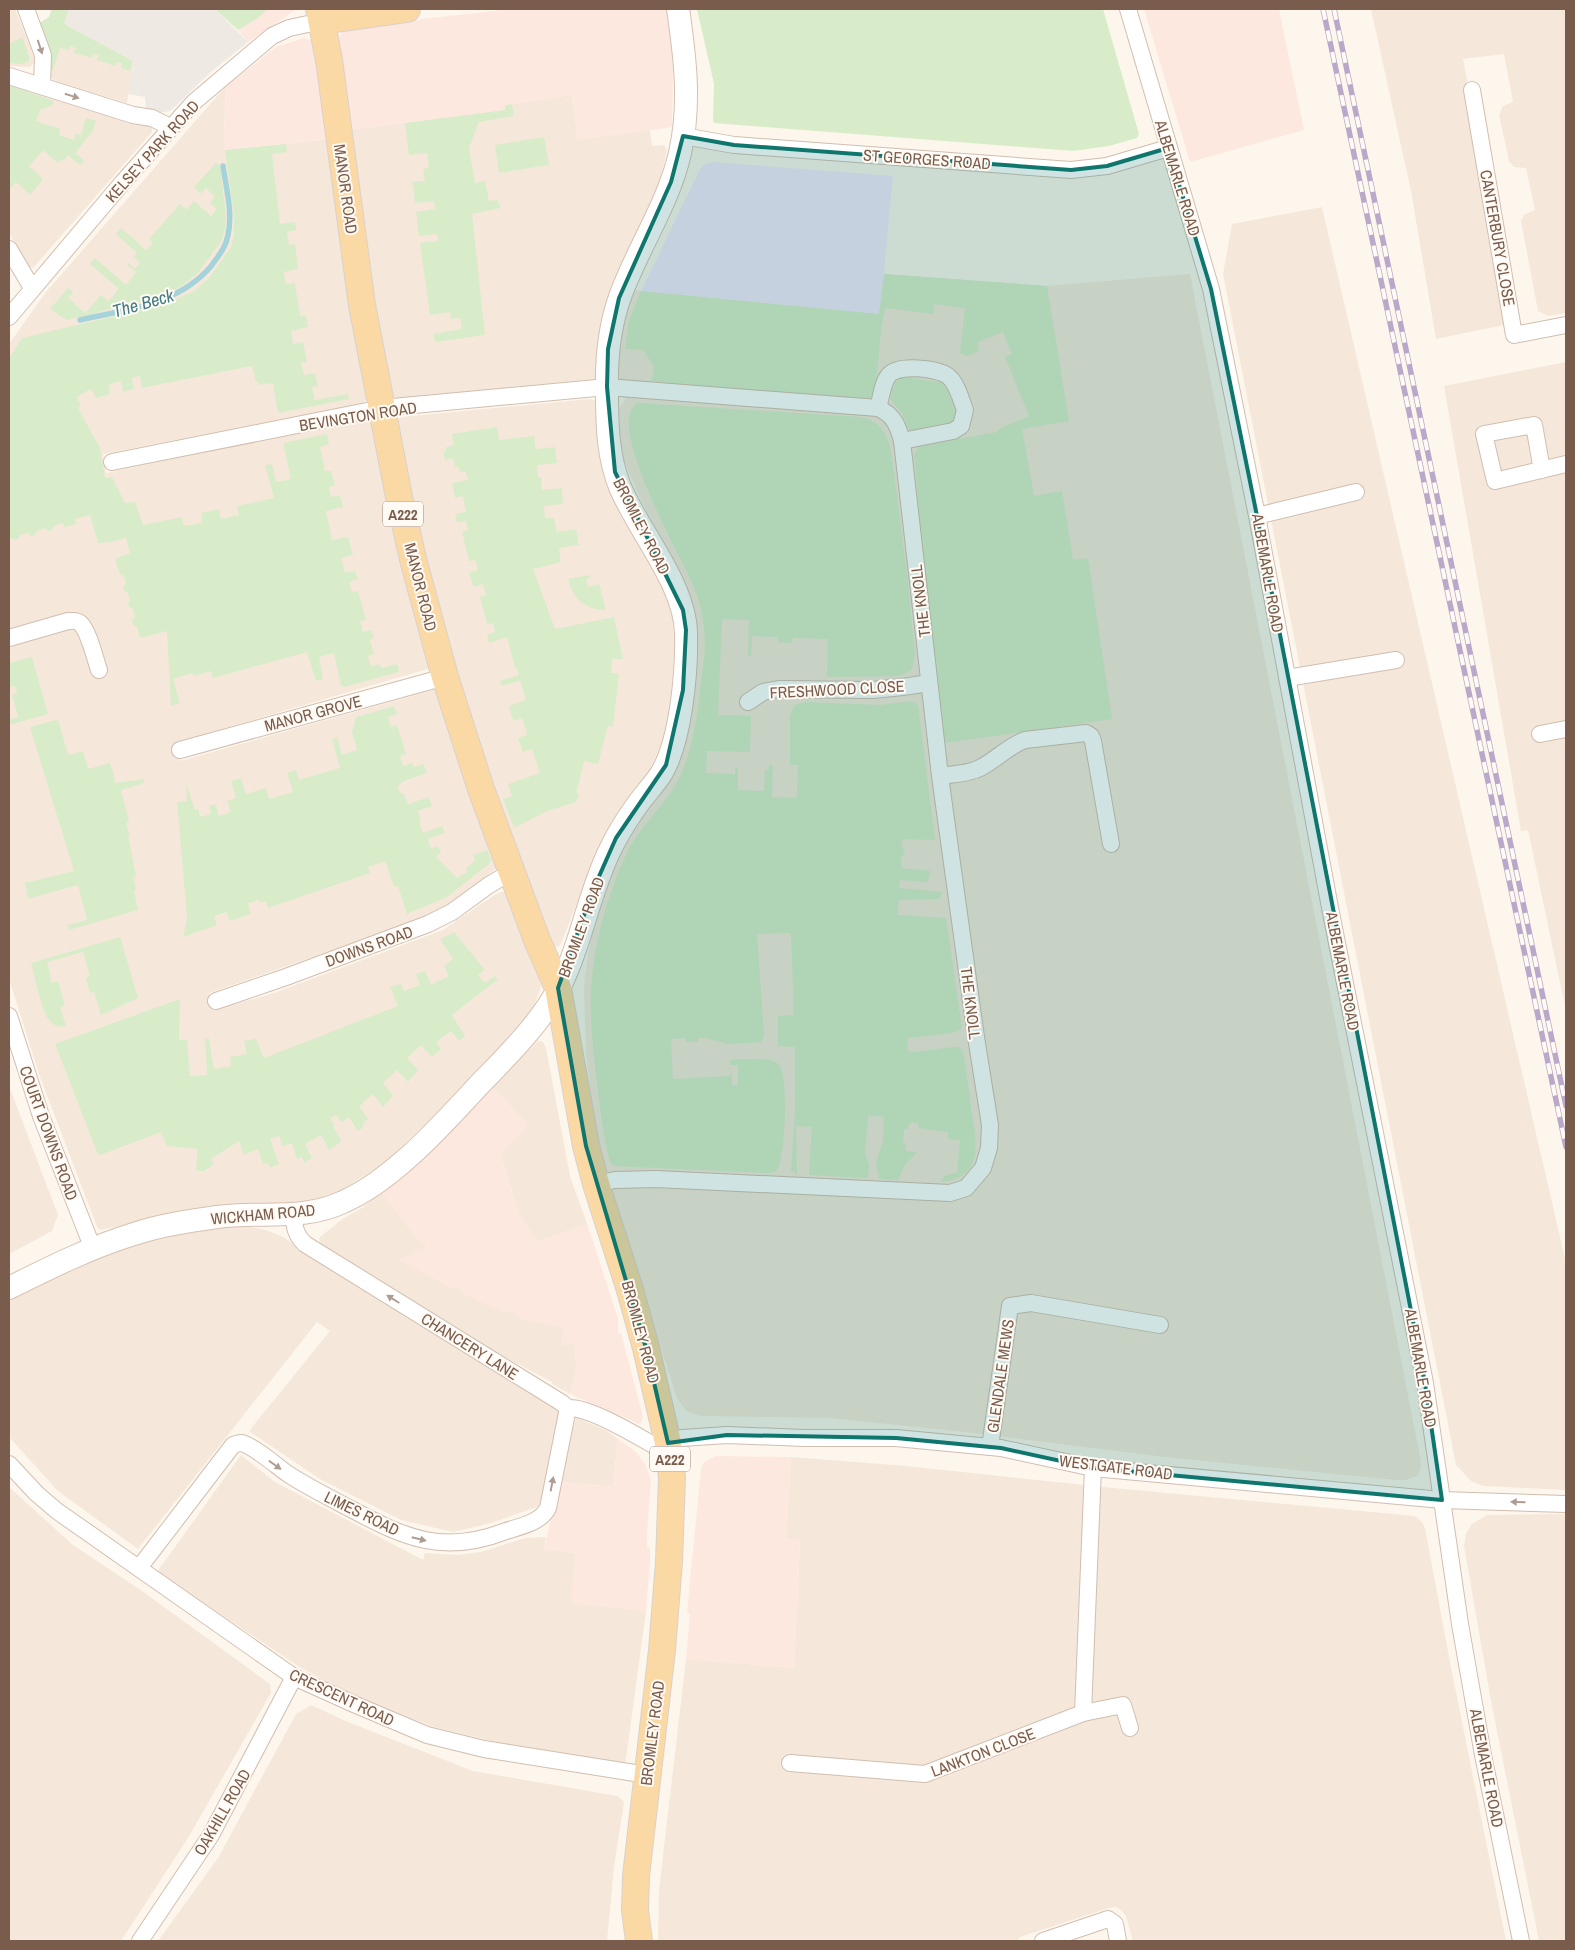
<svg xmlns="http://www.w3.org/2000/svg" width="1575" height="1950" viewBox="0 0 1575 1950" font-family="'Archivo Narrow',sans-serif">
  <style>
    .residential { fill: #f5e8da }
    .commercial { fill: #fde8e0 }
    .industrial { fill: #efe9e4 }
    .education { fill: #f3e8fa }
    .green { fill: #d8ecc9 }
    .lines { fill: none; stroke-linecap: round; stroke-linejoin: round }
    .stream { stroke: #a5d3da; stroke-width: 5.5 }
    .street-casing { stroke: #d1beb0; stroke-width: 18 }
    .secondary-casing { stroke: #d6c0b0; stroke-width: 24 }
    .primary-casing { stroke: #dad1cd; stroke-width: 28 }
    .street { stroke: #fff; stroke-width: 16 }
    .secondary { stroke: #fff; stroke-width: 22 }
    .primary { stroke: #fbd9a5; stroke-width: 26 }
    .rail-casing { stroke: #b9a8c9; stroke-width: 5.5 }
    .rail { stroke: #fffaf3; stroke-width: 4; stroke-dasharray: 11; stroke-linecap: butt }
    .oneway { fill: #af9d94 }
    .marked { fill: #0f766e; fill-opacity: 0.2; stroke: #0f766e; stroke-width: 4; stroke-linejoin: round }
    .labels { text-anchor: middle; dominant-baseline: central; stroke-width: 4; stroke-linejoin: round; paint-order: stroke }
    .shield { fill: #fffaf3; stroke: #a28b7f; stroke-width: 1 }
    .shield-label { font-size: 15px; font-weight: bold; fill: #7a5c4d }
    .street-label { font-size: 16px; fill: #7a5c4d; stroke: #fffaf3 }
    .water-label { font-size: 18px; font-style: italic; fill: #437c86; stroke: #fffaf3 }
  </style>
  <rect width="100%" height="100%" fill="#fdf6ec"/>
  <!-- residential -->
  <g class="residential">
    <polygon points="9,9 15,9 33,54 34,63 30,67 9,66"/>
    <polygon points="52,9 69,9 64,24 134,61 127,103 57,82 51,78 38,24 49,17"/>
    <polygon points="1371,9 1566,9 1566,313 1548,316 1538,311 1521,221 1524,215 1535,210 1526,168 1514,167 1509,161 1499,115 1503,106 1513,102 1504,54 1463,59 1513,315 1504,325 1436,339 1411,191"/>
    <polygon points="9,85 135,125 142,122 152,127 152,132 33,268 26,266 9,232"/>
    <polygon points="226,86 224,131 226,150 331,139 367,399 361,404 103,454 106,473 363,420 372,420 431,668 178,742 180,761 437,689 498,867 457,899 433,913 356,942 209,993 214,1010 274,993 443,930 496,894 505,891 508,892 539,975 541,987 534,1006 522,1024 455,1096 384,1163 343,1189 329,1196 304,1203 193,1211 100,1230 97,1227 40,1077 9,979 9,344 46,292"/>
    <polygon points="572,95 578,139 650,130 652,146 664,145 667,150 661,178 634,238 597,379 390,399 348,130 505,110 505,105"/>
    <polygon points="1322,207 1566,1263 1566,1490 1483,1486 1471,1481 1456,1465 1223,274 1232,224"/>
    <polygon points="884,274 1047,286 1190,274 1420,1457 1421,1468 1417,1476 1406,1480 1396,1480 1165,1457 964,1432 830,1418 700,1416 686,1411 677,1398 603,1170 593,1116 586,1051 584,993 585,975 593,925 617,854 641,816 697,634 696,620 687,593 639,496 623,458 620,435 619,408 625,400 625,383 617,377 617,348 632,290 879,314"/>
    <polygon points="1566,362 1566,1011 1528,830 1521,831 1444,386"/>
    <polygon points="590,399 596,401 659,579 673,616 675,671 670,716 660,748 649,772 588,875 562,941 559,946 553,948 547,942 442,634 395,421 401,417"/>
    <polygon points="538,1041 543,1042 546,1048 570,1176 587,1224 537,1242 519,1215 500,1154 493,1087"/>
    <polygon points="9,1086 58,1215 52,1231 9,1254"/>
    <polygon points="382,1192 408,1226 428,1247 400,1260 453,1288 459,1288 466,1295 565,1328 561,1345 571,1343 574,1345 577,1367 570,1394 552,1384 552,1382 476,1342 321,1244 319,1238 341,1220 362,1208"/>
    <polygon points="227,1222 266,1230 283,1237 563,1413 543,1503 537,1507 491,1523 453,1532 401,1520 320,1479 249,1431 330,1331 317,1322 138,1549 58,1491 9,1437 9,1300 95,1258 156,1236"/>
    <polygon points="576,1417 607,1431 618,1439 613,1487 560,1482"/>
    <polygon points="241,1455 275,1482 423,1560 425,1553 457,1555 481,1552 525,1538 546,1537 544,1549 576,1553 572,1602 646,1611 625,1766 613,1770 434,1727 360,1699 301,1668 157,1572"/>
    <polygon points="791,1457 907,1466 1103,1487 1415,1516 1422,1522 1425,1528 1449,1657 1506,1941 1133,1941 1126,1916 1120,1909 1115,1907 1109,1908 1026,1935 1019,1938 1017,1941 658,1941 659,1890 686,1659 794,1668 800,1541 786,1538"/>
    <polygon points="9,1487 73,1545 142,1591 270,1684 271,1693 188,1838 121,1941 9,1941"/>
    <polygon points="1566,1514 1566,1941 1539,1941 1491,1701 1464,1546 1466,1534 1472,1524 1487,1515"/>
    <polygon points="311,1705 348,1722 473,1771 618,1796 624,1802 614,1867 607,1941 158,1941 218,1858 296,1714"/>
  </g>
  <!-- commercial -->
  <g class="commercial">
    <polygon points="268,9 297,9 248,42 238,30 257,19"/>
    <polygon points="512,9 668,9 673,70 672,126 667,128 578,139 572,95 505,105 506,110 348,130 337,40 343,31 350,27"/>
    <polygon points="1144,9 1279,9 1304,130 1190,162"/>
    <polygon points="304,38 312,41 331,139 225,150 224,131 226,86 276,47"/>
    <polygon points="493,1087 528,1125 500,1155 519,1215 537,1242 587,1224 618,1318 618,1333 621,1333 643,1417 640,1424 570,1394 577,1367 574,1345 570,1343 561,1345 565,1328 522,1319 512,1311 505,1313 466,1295 459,1288 453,1288 399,1260 428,1246 416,1238 382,1192"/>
    <polygon points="618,1439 636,1452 645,1464 651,1480 647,1534 647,1547 650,1548 650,1561 646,1611 571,1603 576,1553 544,1549 560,1482 613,1487"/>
    <polygon points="716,1456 791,1457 786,1538 800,1540 794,1668 686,1659 690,1613 687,1613 701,1469 705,1461"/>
  </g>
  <!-- industrial -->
  <polygon class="industrial" points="69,9 215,9 248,42 213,70 170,111 157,113 146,109 145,97 128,94 134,61 64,24"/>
  <!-- education -->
  <polygon class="education" points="713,162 893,176 880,314 641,291 700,169 705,164"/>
  <!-- green -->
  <g class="green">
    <polygon points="52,9 69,9 64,24 133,61 130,71 121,68 122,63 117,62 115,66 97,60 99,55 93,54 92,58 74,53 76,48 70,46 69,50 60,48 53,70 50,70 38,24 49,17"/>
    <polygon points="215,9 268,9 257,19 238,30"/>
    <polygon points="697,9 1103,9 1139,134 1137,138 1109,146 1073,151 714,123 713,121 714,84"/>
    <polygon points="22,37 29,56 29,61 22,64 9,63 9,44"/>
    <polygon points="9,85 54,101 52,105 40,110 36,121 60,129 59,135 74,140 76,134 81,135 86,118 96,121 92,132 75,153 84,161 80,165 68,155 63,161 61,159 58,163 43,150 29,166 43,179 30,195 16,182 9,190"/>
    <polygon points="512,104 514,116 479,122 469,148 475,183 485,181 489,201 497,200 501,208 472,214 485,335 435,342 433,334 462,329 460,318 451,319 450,312 430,315 420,243 438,241 437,234 419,236 416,212 435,209 434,201 415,203 412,182 425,181 423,169 429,168 427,153 409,155 405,123 505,110 505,105"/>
    <polygon points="544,137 549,165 499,173 495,145"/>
    <polygon points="286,144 287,152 272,154 280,224 295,222 296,230 287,232 289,245 295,244 298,269 284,272 286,284 295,283 300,316 306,315 308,327 291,331 293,344 303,342 307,362 301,363 304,375 315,373 318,386 312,387 315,400 348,394 349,399 278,413 273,383 259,385 258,382 256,382 252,366 142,388 140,376 132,378 134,389 123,392 121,381 109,384 110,394 96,398 91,389 77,397 81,406 78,408 100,448 105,478 112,477 125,503 135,502 143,525 182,517 184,526 202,523 201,513 219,509 221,519 239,515 237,506 274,498 265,465 272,464 276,482 291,479 283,443 327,434 329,444 320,447 325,471 331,471 335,485 329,487 331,497 340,495 343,507 326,511 332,540 348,537 353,555 341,558 345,573 355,571 358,579 349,582 352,592 358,591 366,620 360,621 363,632 371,630 374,638 370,640 374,654 368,656 371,666 380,664 381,668 397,664 399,672 344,687 341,685 334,653 319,657 323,679 316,681 307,652 213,678 211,671 194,676 192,673 173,679 180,703 171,706 167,631 140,638 137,627 133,625 132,620 135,618 133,609 129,607 128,602 130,601 128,593 124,590 123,586 126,585 124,576 120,574 115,559 130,553 126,538 111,542 98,543 90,515 75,519 76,524 64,527 63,523 54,526 52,530 47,531 46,528 37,531 35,535 30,536 29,533 20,535 18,539 13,540 12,538 9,539 9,359 22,338 166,304 194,291 209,278 231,247 234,235 234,216 225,150"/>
    <polygon points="216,163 220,166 226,216 225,229 222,240 198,273 182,286 163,296 67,320 50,309 68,288 73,292 68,298 85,313 101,295 109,301 119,289 90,264 95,258 126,285 136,272 127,265 129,263 135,269 140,263 134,257 137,253 116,234 121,228 146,250 153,243 149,239 180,204 187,210 194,201 211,216 217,209 210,203 215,197 206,188 200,194 194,187"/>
    <polygon points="884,274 1047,286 1069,421 1022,429 1034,496 1062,491 1073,560 1088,558 1112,719 945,743 923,558 914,454 919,447 924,445 997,432 997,430 1029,416 1005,357 1012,354 1003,332 977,342 979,351 967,356 960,353 965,308 934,304 933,314 885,308 881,330 875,398 856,399 715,389 652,381 654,366 643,350 625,349 629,320 641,291 879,314"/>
    <path d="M906,377l38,6 14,31 -4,10 -43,8 -2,-2 -7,-17 -12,-14c3,-11 3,-20 16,-22z"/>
    <path d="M638,403l223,14c21,4 28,20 31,40l15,117 8,80 -3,15 -4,3 -10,4 -71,1 1,-38 -35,-1 -1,5 -14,-1v-5l-26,-1 -1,19 -3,1 1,-36 -27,-1 -4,96 33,1 -1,36 -43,-1 -1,22 29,1v-6h3v22l26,1 1,-22 4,1v-5h4l-1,32 25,1 1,-33h-8v-50l5,-10 10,-3 75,3 32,-4 6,4 17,135 -33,-1v6l3,7 -4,6v10l29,3 -2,11 -28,-2 -1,8 43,4 -3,7 -40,1 -2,15 49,3 16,110 -9,5 -45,5 -1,13 8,1 38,-5h6l4,4c3,19 6,38 8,57 5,33 15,70 -31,74l4,-6 13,-4 3,-32 -12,-1v-7l-29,-4 -1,-4 -6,-2 -3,2 -2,5h-3l-1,14h3v8l11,1 -13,14 -6,14 -19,-1 -3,-16 7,-22 1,-24 -16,-2 -3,39 4,11 -1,13 -59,-3 3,-48 -16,-1 1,48 -6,-3 4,-60v-64l-17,-1v-30l16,-1 -3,-82 -34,1 7,101 -3,7 -33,2 -22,-6h-8v4h-12v-4l-15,1 2,40 57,-3v-3h2v12h6v-20h-8v-5c11,0 42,-4 49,5 10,11 6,89 -1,103 -2,4 -5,5 -10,5l-154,-7 -4,-4c-7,-26 -10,-53 -13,-80 -4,-30 -7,-62 -6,-93 3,-44 15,-91 34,-132 12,-28 36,-47 51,-73 17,-31 21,-67 25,-101 1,-12 4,-25 4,-37 0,-21 -3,-39 -11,-59 -11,-27 -92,-167 -56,-184z"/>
    <polygon points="497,427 499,440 534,436 536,449 555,447 557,463 537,465 538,477 541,477 542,490 562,488 563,504 544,506 545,518 554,518 557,532 576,529 579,545 559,548 561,562 533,569 555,629 614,617 623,659 612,659 611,673 619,673 613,727 608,726 598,764 584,761 576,793 579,794 576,802 547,811 514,828 503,799 512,796 508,784 540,773 532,749 523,752 518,738 527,735 522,718 513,721 509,706 526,700 520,681 502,686 500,681 519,675 516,668 515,668 507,637 489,643 487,635 495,632 493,623 487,624 480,597 486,595 483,584 474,587 469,572 478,570 475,560 469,561 462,532 468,530 466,521 457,523 455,514 466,512 463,496 455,498 452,483 468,480 466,472 460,472 459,467 455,467 453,458 445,460 443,452 446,451 446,447 454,445 452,434"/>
    <path d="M589,575l1,4h-4l2,8 11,-3 7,26c-21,0 -33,-11 -38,-31z"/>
    <polygon points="32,657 48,714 9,725 9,720 18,717 12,695 17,693 15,686 10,687 9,663"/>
    <polygon points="394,706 397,714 388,717 391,727 397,725 406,754 400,756 403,766 412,763 414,767 423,764 427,773 404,781 398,786 399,792 404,794 408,804 429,797 432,806 418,811 421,820 419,822 423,833 442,826 445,833 428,839 431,849 438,846 441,852 436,857 457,878 467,872 466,869 475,860 473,855 487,850 491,860 489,864 447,897 407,914 398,886 394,887 385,861 368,867 370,873 268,908 266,901 260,903 259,900 248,903 251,914 230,921 226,912 214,916 217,925 183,937 187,919 186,905 177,802 187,801 186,783 195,810 198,809 200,817 211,814 209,806 216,804 219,816 231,812 227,801 236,798 231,781 241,778 246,794 266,788 269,799 293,792 287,773 296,770 299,780 340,768 332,739 337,737 342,755 357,750 352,732 356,717"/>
    <polygon points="56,720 59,722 68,755 83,751 88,769 110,763 113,771 115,783 144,779 144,783 121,790 129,821 126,823 130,835 128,836 136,876 133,877 136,890 134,891 138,910 69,930 68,925 87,920 78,885 28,899 25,883 74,871 30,727"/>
    <polygon points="454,932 485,970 478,975 485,983 495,976 498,979 452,1015 465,1036 459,1041 451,1031 436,1042 441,1049 432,1057 421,1045 407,1058 418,1070 408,1082 397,1070 383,1083 393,1095 383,1107 373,1094 359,1106 368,1119 364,1122 362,1128 358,1131 349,1117 341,1122 336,1115 330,1118 335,1126 333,1127 342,1141 329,1150 321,1135 305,1144 312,1158 304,1163 302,1157 297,1159 292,1143 283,1146 279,1136 270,1139 279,1164 270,1168 268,1163 263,1164 258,1149 244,1155 239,1141 211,1159 214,1164 204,1171 196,1171 198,1149 167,1146 161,1132 103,1154 99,1155 97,1152 55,1044 180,999 179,1040 187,1040 190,1076 207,1075 205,1039 209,1038 214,1069 231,1066 230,1057 247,1054 244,1041 256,1039 264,1058 398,1006 390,987 401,984 404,991 420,985 416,974 425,971 431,985 449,976 444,966 453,959 440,939"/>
    <path d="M120,937l18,61 -37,17 -7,-23 -4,1 -4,-15 4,-2 -7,-24 -36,10 5,21 6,-2 7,24 -5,2 6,19c-7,2 -13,0 -17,-6 -8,-10 -14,-44 -18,-57z"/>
  </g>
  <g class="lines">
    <!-- stream -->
    <path class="stream" d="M80,320c48,-11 99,-15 132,-55 7,-10 14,-18 16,-30 5,-23 -2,-47 -5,-69"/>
    <!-- street casing -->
    <g class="street-casing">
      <g id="street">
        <polyline points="26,9 43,55 42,86"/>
        <polyline points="1128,9 1211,289 1257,516 1331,913 1425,1383 1460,1624 1483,1755 1521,1941"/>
        <polyline points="9,76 133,115 152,118 170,127"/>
        <polyline points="1472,90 1514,335 1566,325"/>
        <polyline points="683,136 734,145 1071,170 1107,166 1168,148"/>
        <polyline points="9,249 32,288"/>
        <polyline points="9,317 123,182 194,102 272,36 289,28 322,21"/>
        <path d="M878,408c3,-9 4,-25 11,-33 9,-11 48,-7 59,1 9,7 13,24 17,34l-4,16 -8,5 -51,10"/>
        <path d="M112,462l270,-54 225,-21 271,21c16,7 20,18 24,33l38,335 36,261 14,88 -1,23 -6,20 -17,20 -16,5 -294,-14 -41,1 -19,4"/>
        <polyline points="1542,470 1534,425 1484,434 1495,481 1566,464"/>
        <polyline points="1257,516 1356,492"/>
        <path d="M9,638l59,-17c5,0 9,-1 12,2 9,8 15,36 19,47"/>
        <polyline points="1287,678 1396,660"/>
        <polyline points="748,702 763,692 779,689 872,690 903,687 929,683"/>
        <polyline points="1540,734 1566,729"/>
        <polyline points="180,750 445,677"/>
        <path d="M940,776c13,-2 28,-2 40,-8 16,-8 28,-22 45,-28l61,-7 5,3 2,5 18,103"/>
        <polyline points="216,1001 286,977 428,924 452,912 489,885 511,872"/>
        <polyline points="9,1016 41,1116 93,1249"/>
        <path d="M294,1215c0,13 2,20 11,29l257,159 6,5c20,-2 68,27 87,38l27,-8 45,-3 77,3h92l105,10 92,20 349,32 124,4"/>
        <polyline points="990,1447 1010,1306 1031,1303 1160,1325"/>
        <polyline points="9,1464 37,1494 57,1511 294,1677 356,1705 427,1735 484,1749 647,1775"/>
        <path d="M139,1568l94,-123c3,-1 5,-2 8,-2 10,1 37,24 47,31 20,13 42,24 63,35 56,30 93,46 155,22 15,-5 34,-8 42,-23l20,-100"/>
        <polyline points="1083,1713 1123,1705 1130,1728"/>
        <polyline points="790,1763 925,1774 1083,1713 1093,1468"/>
        <polyline points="140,1941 211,1835 294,1677"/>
        <polyline points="1043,1941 1108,1919 1115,1924 1118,1941"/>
      </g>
    </g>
    <!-- secondary casing -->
    <g class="secondary-casing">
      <path id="secondary" d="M9,1288c40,-20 82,-41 125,-54 27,-9 55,-13 83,-17 43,-6 86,4 126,-15 49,-21 99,-77 135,-116 29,-30 61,-61 81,-98 22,-43 29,-92 50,-136 7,-15 16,-30 26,-44 8,-12 18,-22 26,-34 20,-33 26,-102 25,-141 -1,-49 -47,-101 -66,-146 -12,-30 -13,-61 -13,-93 -1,-33 2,-68 14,-100 18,-48 48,-92 59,-141 11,-49 5,-96 -2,-144"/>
    </g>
    <!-- primary casing -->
    <g class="primary-casing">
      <g id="primary">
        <polyline points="319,9 329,60 362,305 399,497 413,559 445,677 481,789 537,940 558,988 586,1146 596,1184 630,1290 646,1348 668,1443 672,1477 669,1562 662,1650 636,1876 635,1910 639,1941"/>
        <polyline points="322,21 407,9"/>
      </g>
    </g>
    <!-- street -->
    <use href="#street" class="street"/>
    <!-- secondary -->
    <use href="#secondary" class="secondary"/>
    <!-- primary -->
    <use href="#primary" class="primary"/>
    <!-- rail casing -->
    <g class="rail-casing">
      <g id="rail">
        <polyline points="1323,9 1566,1147"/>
        <polyline points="1334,9 1566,1106"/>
      </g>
    </g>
    <!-- rail -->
    <use href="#rail" class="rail"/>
  </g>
  <!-- one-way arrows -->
  <defs><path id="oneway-solid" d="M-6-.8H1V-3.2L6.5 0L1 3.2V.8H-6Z" transform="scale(1.25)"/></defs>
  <g class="oneway">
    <use href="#oneway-solid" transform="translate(40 47) rotate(72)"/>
    <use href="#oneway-solid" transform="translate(72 96) rotate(17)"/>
    <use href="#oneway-solid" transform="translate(393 1299) rotate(-148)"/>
    <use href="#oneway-solid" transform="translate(275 1465) rotate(35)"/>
    <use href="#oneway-solid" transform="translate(552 1484) rotate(-79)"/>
    <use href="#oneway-solid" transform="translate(1518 1502) rotate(-178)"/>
    <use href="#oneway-solid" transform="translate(419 1539) rotate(14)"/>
  </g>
  <!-- marked area -->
  <path class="marked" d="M683,136l51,9 337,25 36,-4 61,-18 43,141 46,227 168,867 17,117 -349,-32 -92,-20 -105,-10 -169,-3 -59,8 -22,-95 -60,-202 -28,-158 35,-98 23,-52 50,-73 17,-75 3,-60 -3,-20 -68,-138 -8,-85 1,-38 11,-51 52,-116z"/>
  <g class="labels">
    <!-- shield labels -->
    <g class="shield">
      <rect x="383" y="501.5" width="40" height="25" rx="4"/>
      <rect x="650" y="1446.5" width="40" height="25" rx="4"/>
    </g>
    <g class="shield-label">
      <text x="403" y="514">A222</text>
      <text x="670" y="1459">A222</text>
    </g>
    <!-- street labels -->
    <g class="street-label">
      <text transform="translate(152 151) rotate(-48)">KELSEY PARK ROAD</text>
      <text transform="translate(927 159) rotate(4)">ST GEORGES ROAD</text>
      <text transform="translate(1178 178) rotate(73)">ALBEMARLE ROAD</text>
      <text transform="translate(346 189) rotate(82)">MANOR ROAD</text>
      <text transform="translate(1498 238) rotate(80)">CANTERBURY CLOSE</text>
      <text transform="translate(358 416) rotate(-9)">BEVINGTON ROAD</text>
      <text transform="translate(642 526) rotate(63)">BROMLEY ROAD</text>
      <text transform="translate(1268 573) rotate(80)">ALBEMARLE ROAD</text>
      <text transform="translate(421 587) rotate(76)">MANOR ROAD</text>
      <text transform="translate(920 601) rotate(-97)">THE KNOLL</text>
      <text transform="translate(837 689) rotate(-3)">FRESHWOOD CLOSE</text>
      <text transform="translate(313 713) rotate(-15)">MANOR GROVE</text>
      <text transform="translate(581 927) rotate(-70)">BROMLEY ROAD</text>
      <text transform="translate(369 946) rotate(-20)">DOWNS ROAD</text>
      <text transform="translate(1343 971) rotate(79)">ALBEMARLE ROAD</text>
      <text transform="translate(971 1003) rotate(83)">THE KNOLL</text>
      <text transform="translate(49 1133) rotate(70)">COURT DOWNS ROAD</text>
      <text transform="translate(263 1214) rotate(-5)">WICKHAM ROAD</text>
      <text transform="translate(641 1332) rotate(75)">BROMLEY ROAD</text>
      <text transform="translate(470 1346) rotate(32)">CHANCERY LANE</text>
      <text transform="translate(1421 1368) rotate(80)">ALBEMARLE ROAD</text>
      <text transform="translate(1000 1376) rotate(-82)">GLENDALE MEWS</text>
      <text transform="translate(1116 1467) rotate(7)">WESTGATE ROAD</text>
      <text transform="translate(362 1513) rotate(26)">LIMES ROAD</text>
      <text transform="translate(342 1697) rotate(25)">CRESCENT ROAD</text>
      <text transform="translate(652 1733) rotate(-83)">BROMLEY ROAD</text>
      <text transform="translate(983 1752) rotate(-21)">LANKTON CLOSE</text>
      <text transform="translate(1487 1768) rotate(79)">ALBEMARLE ROAD</text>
      <text transform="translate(222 1812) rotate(-60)">OAKHILL ROAD</text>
    </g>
    <!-- water labels -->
    <g class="water-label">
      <text transform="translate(143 303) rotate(-16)">The Beck</text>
    </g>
  </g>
  <!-- border -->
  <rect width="1575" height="1950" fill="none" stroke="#7a5c4d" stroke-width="20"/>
</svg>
